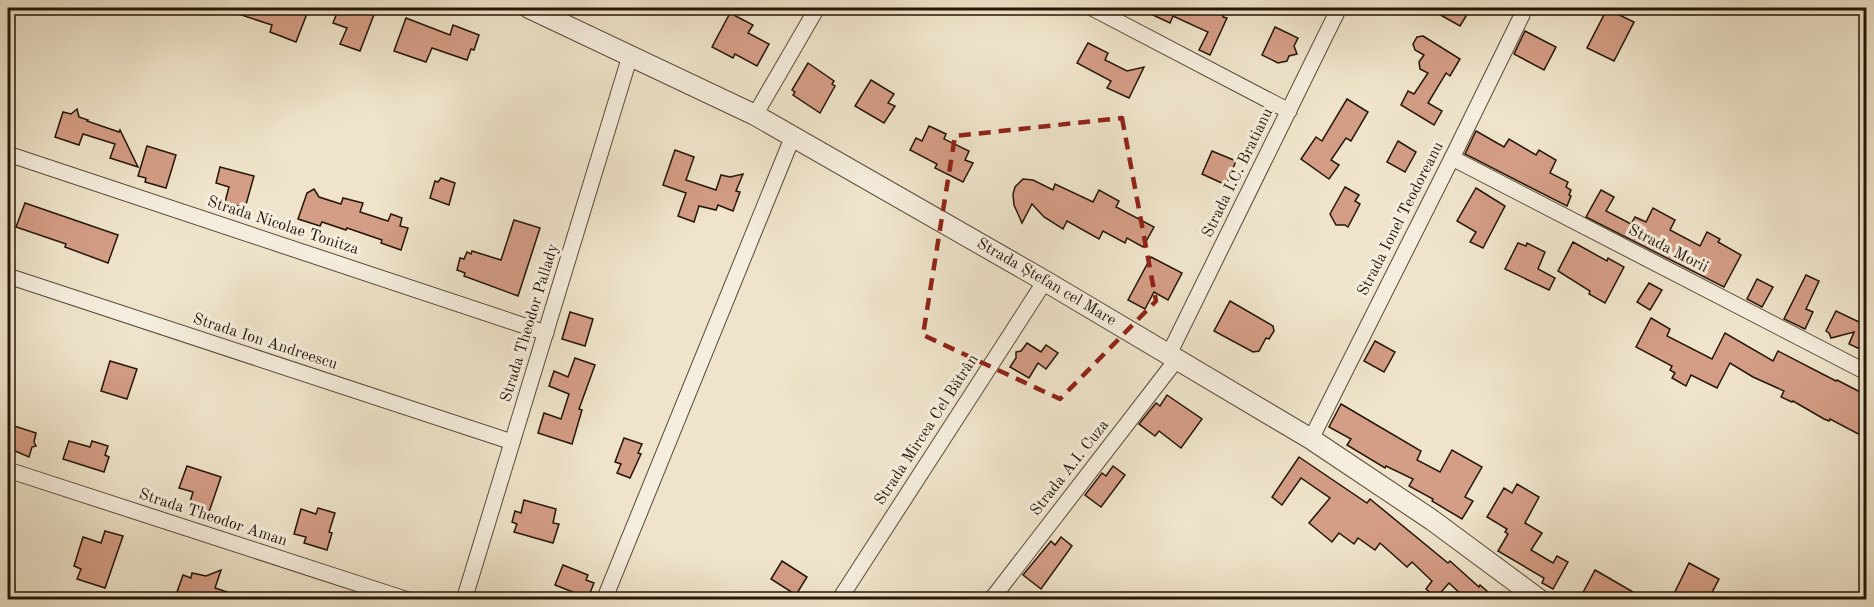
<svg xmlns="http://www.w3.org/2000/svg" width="1874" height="607" viewBox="0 0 1874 607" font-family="'Old Standard TT',serif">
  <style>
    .building { fill: #d49d86; stroke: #241607; stroke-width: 1.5 }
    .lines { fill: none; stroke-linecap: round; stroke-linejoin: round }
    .minor-casing { stroke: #574a38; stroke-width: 17 }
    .tertiary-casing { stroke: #574a38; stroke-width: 22 }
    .minor { stroke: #f5eddd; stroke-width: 15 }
    .tertiary { stroke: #f5eddd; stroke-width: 20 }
    .marked { fill: none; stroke: #8f2418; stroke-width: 4.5; stroke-dasharray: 12 8; stroke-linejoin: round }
    .labels { text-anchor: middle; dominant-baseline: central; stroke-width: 6; stroke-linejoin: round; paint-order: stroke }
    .street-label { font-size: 16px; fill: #241607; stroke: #f5eddd }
  </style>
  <rect width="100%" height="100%" fill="#efe4cb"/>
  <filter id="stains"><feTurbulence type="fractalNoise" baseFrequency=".00333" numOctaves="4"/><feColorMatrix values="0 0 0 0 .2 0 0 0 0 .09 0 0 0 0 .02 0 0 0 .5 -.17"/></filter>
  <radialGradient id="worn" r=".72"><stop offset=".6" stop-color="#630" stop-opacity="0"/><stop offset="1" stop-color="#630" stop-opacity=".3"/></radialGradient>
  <!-- building -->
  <g class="building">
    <polygon points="226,8 299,8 308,11 296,42 270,32 272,25 226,10"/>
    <polygon points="339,8 363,8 375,12 360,51 340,44 347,28 333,23"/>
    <polygon points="1138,8 1218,8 1226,11 1223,17 1227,18 1210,55 1199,50 1208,32 1173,16 1170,23"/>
    <polygon points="1428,8 1471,8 1460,26"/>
    <polygon points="1607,9 1634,22 1614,61 1587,48"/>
    <polygon points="730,13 753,25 748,33 769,44 757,66 735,54 733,58 712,47"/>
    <polygon points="406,18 450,35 453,25 479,35 474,50 471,49 467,60 432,48 426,62 394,51"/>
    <polygon points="1275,27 1298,38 1294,46 1297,54 1289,56 1287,61 1278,63 1262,55"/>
    <polygon points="1525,31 1556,47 1544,70 1514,54"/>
    <polygon points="1423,36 1460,59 1450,76 1446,73 1428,103 1442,111 1434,125 1401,105 1408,91 1414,94 1428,73 1420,69 1419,62 1424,55 1415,50 1413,44 1417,37"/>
    <polygon points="1088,43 1108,53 1105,60 1127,71 1144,67 1129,98 1107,88 1111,81 1077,63"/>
    <polygon points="808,63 834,81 832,84 835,86 820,113 793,95 795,92 792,90"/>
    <polygon points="871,80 894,94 888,103 895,106 884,123 855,106"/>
    <polygon points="1347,99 1368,112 1351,141 1346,138 1331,160 1339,165 1329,179 1301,159 1316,137 1322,141"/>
    <polygon points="77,109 79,117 88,120 87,121 119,132 120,130 138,167 110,158 115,144 83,134 79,145 55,137 63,112 71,114"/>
    <polygon points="929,126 946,134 944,139 969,151 965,160 973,163 963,182 935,168 937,164 910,150 916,138 922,141"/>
    <polygon points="1476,131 1504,147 1509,139 1536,155 1539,150 1556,160 1550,173 1568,182 1566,187 1571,190 1569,195 1571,196 1567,206 1465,154"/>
    <polygon points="1398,141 1416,152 1405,172 1387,162"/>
    <polygon points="147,146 176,155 166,188 145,182 146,178 138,176"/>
    <polygon points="675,150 694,157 686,180 716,190 721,175 730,177 743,174 736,191 740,192 733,211 718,205 716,210 699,206 694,222 678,216 686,193 663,185"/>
    <polygon points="1212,151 1236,161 1226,185 1202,174"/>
    <polygon points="220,167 254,176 245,208 225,202 229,187 216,183"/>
    <polygon points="441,178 455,183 449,205 430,198 435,181 438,182"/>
    <polygon points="1023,179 1033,180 1053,190 1055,184 1093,202 1099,190 1119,201 1116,207 1154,227 1143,247 1127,238 1125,243 1103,231 1099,239 1067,221 1063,229 1044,217 1032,204 1022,223 1014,205 1013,194 1015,187"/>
    <polygon points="1345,187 1359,195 1355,201 1360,204 1348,227 1345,225 1336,225 1330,214"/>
    <polygon points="1476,188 1505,206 1483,248 1470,242 1476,232 1457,221"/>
    <polygon points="314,189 319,197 341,204 343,198 363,203 360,212 388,221 391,214 402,218 400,226 408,228 401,250 381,243 382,240 347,228 346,230 322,222 320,226 298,219 307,193"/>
    <polygon points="1601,190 1614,197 1606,211 1631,224 1635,217 1646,222 1653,208 1675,220 1670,230 1700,246 1707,232 1720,239 1718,242 1741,255 1724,287 1586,217"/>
    <polygon points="25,203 118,235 108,263 65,247 66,244 16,227"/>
    <polygon points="514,220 540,228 518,296 464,276 465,273 457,270 460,258 464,259 467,252 471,254 472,251 501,260"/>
    <polygon points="1573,242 1607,261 1608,258 1624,267 1605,303 1589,294 1590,291 1558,271"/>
    <polygon points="1518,243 1526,246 1527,243 1545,252 1538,269 1555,278 1549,290 1505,269"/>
    <polygon points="1151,257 1182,273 1168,300 1154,292 1145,309 1128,300"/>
    <polygon points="1806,275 1819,281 1806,309 1813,312 1805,329 1784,319"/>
    <polygon points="1757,279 1773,287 1762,307 1747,299"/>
    <polygon points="1649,283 1662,290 1650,310 1637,302"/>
    <polygon points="1230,301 1273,326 1274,331 1269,339 1266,338 1259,351 1253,352 1214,331"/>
    <polygon points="1866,306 1866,352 1849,344 1854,332 1831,338 1829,333 1826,331 1836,311 1859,322"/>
    <polygon points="570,312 593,319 585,346 562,339"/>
    <polygon points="1651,318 1670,329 1667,336 1712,359 1725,333 1773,361 1778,351 1836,381 1837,380 1866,395 1866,438 1830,419 1829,421 1824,419 1793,401 1792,402 1781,397 1784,391 1753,377 1730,363 1717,388 1691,375 1686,386 1672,378 1675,373 1670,370 1672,366 1636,347"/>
    <polygon points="1375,341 1395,352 1384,372 1364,361"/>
    <polygon points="1027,343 1041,352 1046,345 1058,353 1046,369 1038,363 1029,378 1010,367 1016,358 1016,352 1021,351"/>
    <polygon points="575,358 595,365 579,409 582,410 572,444 538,433 544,413 561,419 569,394 549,386 554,371 568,377"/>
    <polygon points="110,361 137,369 127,399 101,391"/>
    <polygon points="1167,395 1202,419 1181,448 1159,431 1155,436 1139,424 1156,403 1160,406"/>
    <polygon points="1341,404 1421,451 1417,460 1440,472 1452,450 1482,467 1465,497 1473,501 1462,519 1432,501 1433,499 1409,486 1413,479 1386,466 1385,468 1347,445 1351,439 1329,427"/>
    <polygon points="8,424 36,433 34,442 36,446 32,447 29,457 8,448"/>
    <polygon points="624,438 642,444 638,453 641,454 630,478 617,473 621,464 615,462"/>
    <polygon points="69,441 90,447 92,441 108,446 105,455 109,457 104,472 63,459"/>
    <polygon points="1299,457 1367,503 1370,499 1448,563 1450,561 1479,587 1480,585 1497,600 1467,600 1449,583 1436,598 1426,589 1432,581 1412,562 1407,567 1380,543 1375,550 1358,538 1354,544 1339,533 1332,542 1309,523 1330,498 1301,478 1282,505 1272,497"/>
    <polygon points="187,466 221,477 209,512 189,505 193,492 179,488"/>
    <polygon points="1113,466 1125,475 1101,507 1085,495 1102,473 1106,476"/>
    <polygon points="1517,484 1539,497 1525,523 1542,533 1531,550 1553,563 1557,556 1568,562 1553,589 1542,583 1544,578 1498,551 1508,534 1505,532 1507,529 1487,517 1504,488 1512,493"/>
    <polygon points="524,500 556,509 553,523 559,524 553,543 514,532 517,524 512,522 515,511 521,513"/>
    <polygon points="318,508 335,513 329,532 332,533 327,550 304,543 306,537 294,534 301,509 316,514"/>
    <polygon points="105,531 123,536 105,588 77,579 81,569 74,566 83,537 101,543"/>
    <polygon points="1061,537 1072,546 1041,589 1023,575 1051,541 1055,545"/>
    <polygon points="782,561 807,577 796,595 771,579"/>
    <polygon points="1689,563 1719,579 1708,600 1671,600"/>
    <polygon points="563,565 588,575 586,580 594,583 588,598 555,585"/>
    <polygon points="221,570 215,588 242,597 241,600 189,600 190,596 177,592 183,575 191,578 192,573 206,576"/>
    <polygon points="1595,570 1647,600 1614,600 1602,593 1599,600 1579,600"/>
  </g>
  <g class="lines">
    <!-- minor casing -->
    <g class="minor-casing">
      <g id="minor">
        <polyline points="1092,8 1289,111"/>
        <polyline points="755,115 817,8"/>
        <polyline points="8,154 546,333"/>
        <polyline points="1452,158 1866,372"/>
        <polyline points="8,276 512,442"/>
        <polyline points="1169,354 1339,8"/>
        <polyline points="1311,439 1452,158 1522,15"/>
        <polyline points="8,470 408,600"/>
        <polyline points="464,600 630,56"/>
        <polyline points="604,600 793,136"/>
        <polyline points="839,600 1045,281"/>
        <polyline points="991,600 1177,359"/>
      </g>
    </g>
    <!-- tertiary casing -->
    <g class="tertiary-casing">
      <g id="tertiary">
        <path id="s1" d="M529,8l226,107 290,166 266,158 121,81 108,80"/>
      </g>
    </g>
    <!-- minor -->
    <use href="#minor" class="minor"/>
    <!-- tertiary -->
    <use href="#tertiary" class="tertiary"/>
  </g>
  <!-- marked area -->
  <path class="marked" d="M1122,118l34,183 -96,98 -137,-64 32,-199z"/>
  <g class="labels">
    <!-- street labels -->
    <g class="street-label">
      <text transform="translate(1238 173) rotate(-64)">Strada I.C. Bratianu</text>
      <text transform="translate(1401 219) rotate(-63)">Strada Ionel Teodoreanu</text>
      <text transform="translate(283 226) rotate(18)">Strada Nicolae Tonitza</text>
      <text transform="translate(1668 249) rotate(27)">Strada Morii</text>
      <text stroke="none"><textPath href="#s1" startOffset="586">Strada Ștefan cel Mare</textPath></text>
      <text transform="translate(530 323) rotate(-73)">Strada Theodor Pallady</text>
      <text transform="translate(265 342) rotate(18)">Strada Ion Andreescu</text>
      <text transform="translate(927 430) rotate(-57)">Strada Mircea Cel Bătrân</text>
      <text transform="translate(1070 468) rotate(-52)">Strada A.I. Cuza</text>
      <text transform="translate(213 518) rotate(18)">Strada Theodor Aman</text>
    </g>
  </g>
  <!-- margin -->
  <rect width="1874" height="607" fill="none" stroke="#efe4cb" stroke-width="30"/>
  <rect x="9" y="9" width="1856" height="589" fill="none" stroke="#241607" stroke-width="3"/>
  <rect x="15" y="15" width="1844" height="577" fill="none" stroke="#241607" stroke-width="1.5"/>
  <rect width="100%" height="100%" filter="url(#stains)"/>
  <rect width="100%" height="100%" fill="url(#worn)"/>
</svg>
